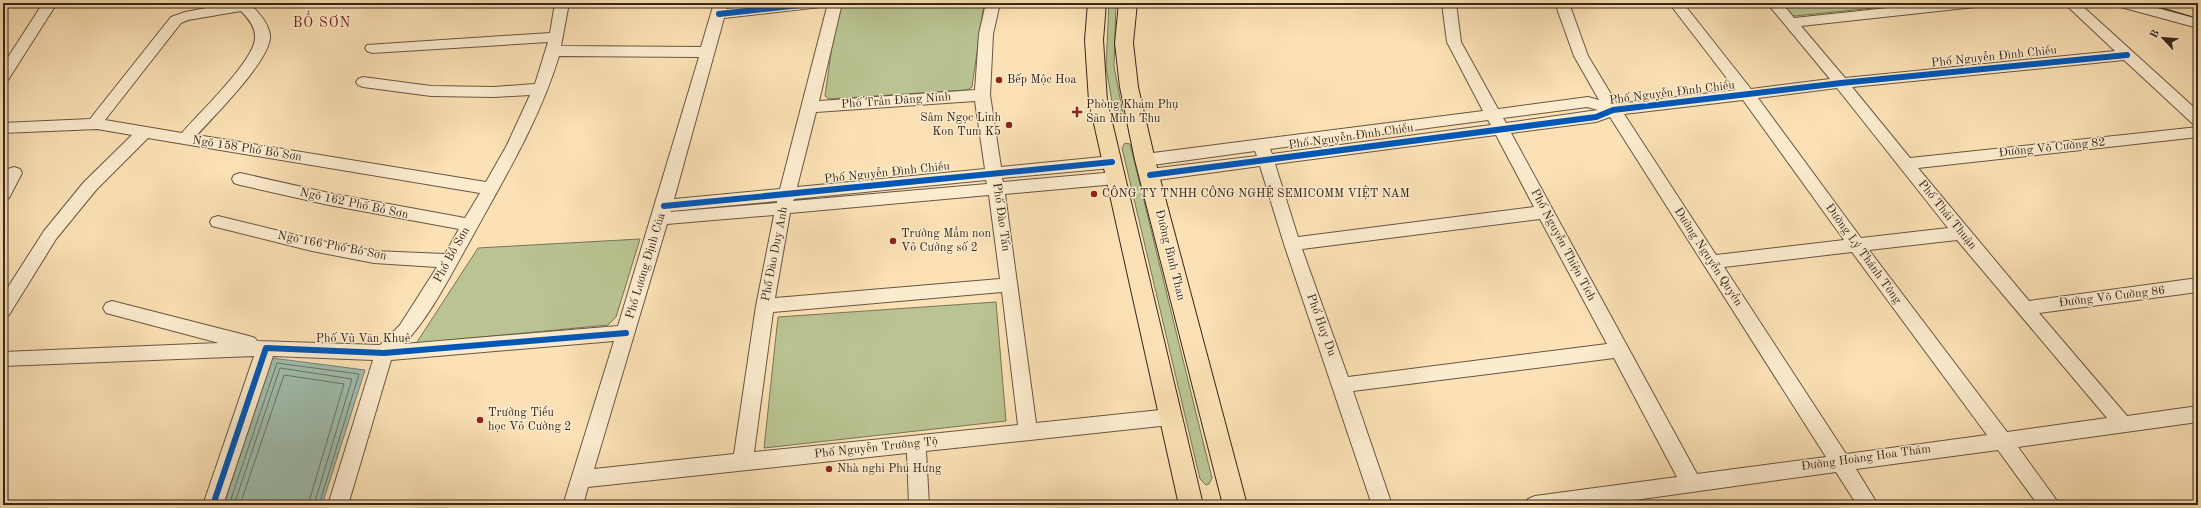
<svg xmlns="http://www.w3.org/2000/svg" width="2201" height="508" viewBox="0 0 2201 508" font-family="'Old Standard TT',serif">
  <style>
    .green { fill: #b9c492; stroke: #787557 }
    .water { fill: #9fbeae; stroke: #768174 }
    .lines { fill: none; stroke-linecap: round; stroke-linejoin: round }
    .shore { stroke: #6c7265; stroke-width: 1 }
    .minor-casing { stroke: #695542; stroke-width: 2 }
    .major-casing { stroke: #38261c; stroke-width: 2 }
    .highway-casing { stroke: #38261c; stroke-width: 2 }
    .minor { fill: #fceccf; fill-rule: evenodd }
    .major { fill: #fbe1b5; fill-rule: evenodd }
    .highway { fill: #fbe1b5; fill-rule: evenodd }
    .cycleway-casing { stroke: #fceccf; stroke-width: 8 }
    .cycleway { stroke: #0057b8; stroke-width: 6 }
    .poi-dot { fill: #8f2418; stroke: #fceccf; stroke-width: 1.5 }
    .labels { text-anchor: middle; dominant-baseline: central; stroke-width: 3; stroke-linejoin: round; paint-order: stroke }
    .street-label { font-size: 12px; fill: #38261c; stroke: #fceccf }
    .poi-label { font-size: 12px; fill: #38261c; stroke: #fceccf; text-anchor: start }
    .quarter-label { font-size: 14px; letter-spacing: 1px; fill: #7a1f14; stroke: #fceccf }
  </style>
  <rect width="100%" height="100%" fill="#fbe1b5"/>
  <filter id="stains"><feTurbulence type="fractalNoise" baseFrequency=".005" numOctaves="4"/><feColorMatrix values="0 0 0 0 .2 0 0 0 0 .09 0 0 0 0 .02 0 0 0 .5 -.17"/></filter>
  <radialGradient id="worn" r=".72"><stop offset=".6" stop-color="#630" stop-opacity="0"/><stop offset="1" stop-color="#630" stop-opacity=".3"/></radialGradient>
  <!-- green -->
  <g class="green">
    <polygon points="853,3 984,3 972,87 967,90 829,99 825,96 837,10 846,4"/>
    <polygon points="1109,3 1116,3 1114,66 1124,119 1122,123 1115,119 1106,67"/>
    <polygon points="1781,3 1922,3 1795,16 1790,15"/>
    <polygon points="1125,143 1130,144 1131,148 1210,470 1212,478 1209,484 1206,485 1200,479 1122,148"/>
    <polygon points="640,239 616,317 608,325 420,343 417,342 478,248"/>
    <polygon points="996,302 1006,421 764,448 778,317"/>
  </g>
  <!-- water -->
  <polygon class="water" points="272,358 365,370 322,505 224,505"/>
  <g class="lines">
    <!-- shore -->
    <g class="shore">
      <polyline points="229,505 277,363 359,374 319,505"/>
      <polyline points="234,505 280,368 352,379 314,505"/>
      <polyline points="240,505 284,375 344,384 308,505"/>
    </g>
    <!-- minor casing -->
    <g class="minor-casing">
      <g id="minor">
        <polygon points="43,3 57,3 8,80 3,82 3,65"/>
        <path d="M233,3h16c9,9 20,20 21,33 1,24 -56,80 -73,99l289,47 21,-37 23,-50 -36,2 -63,-1 -68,-9 -5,-2 -2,-3 2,-3 5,-2 68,9 63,1 41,-3 13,-42 -176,11 -5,-2 -2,-3 2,-3 183,-12 5,-30h14l-8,43 140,1 13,-44h14l-2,6 54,-6h47l-7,4 -96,11 -50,181 106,-10 48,-186h14l-23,98 156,-11 4,-56 7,-31h14l-7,31 -3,61 11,72 111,-11 6,2 2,4 -2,4 -6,2 -110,10 1,4 113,-10 6,2 2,4 -2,4 -6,2 -111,10 31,229 134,-14 7,2 2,6 -2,6 -7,2 -244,26 3,54h-20l-2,-52 -319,34 -5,18h-20l51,-164 -223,19 -43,145h-20l45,-145 -100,-4 -50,149h-20l51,-149 -251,10v-14l216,-9 -113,-30 -3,-5 3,-5 6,-2 137,35 6,2 2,3 123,4 20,-20 37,-58 -63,-4 -62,-12 -100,-25 -2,-4 2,-4 6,-2 94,23 62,12 71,3 14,-25 -130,-24 -89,-20 -6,-2 -2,-4 2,-4 6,-2 89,20 136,25 15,-25 -332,-55 -52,52 -40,49 -47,76 -6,2v-22l41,-64 40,-49 48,-47 -35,-6 -94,4v-10l87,-4 81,-102 14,-5zM241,11c7,7 15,16 14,27 0,22 -57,76 -73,95l-77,-13 76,-97 7,-3zM559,56l140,1 -81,269 -214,18c28,-30 47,-70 67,-105 32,-59 68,-117 88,-183zM975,101l10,68 -188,18 19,-75zM986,180l1,4 -194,17 1,-2zM989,195l11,84 -225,19 15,-85zM777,201v2l-107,9 1,-1zM774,215l-18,91 -22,148 -140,15 73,-245zM1002,292l16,133 -264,27 19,-140z"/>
        <path d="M1442,3h14l5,39 37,67 90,-12 11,3 -25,-44 -19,-53h14l19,53 29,48 119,-14 -67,-87h14l68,86 79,-10 -63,-76h15l12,15 141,-15h47l-7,4 -174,19 44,52 270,-27 -51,-48h15l119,108v14l-5,-1 -69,-64 -272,27 58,71 288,-31v10l-280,31 111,133 169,-23v14l-159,21 88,103 71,-10v16l-180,25 42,58h-22l-40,-55 -142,19 22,36h-21l-21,-33 -237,33h-74l3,-6 7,-3 142,-19 -63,-119 -261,33 39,114h-20l-88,-261 -24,-78 -110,15 -6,-2 -2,-4 2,-4 6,-2 107,-13 -2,-5 -110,15 -6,-2 -2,-4 2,-4 6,-2 338,-43 -36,-69zM1837,88l111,140 -87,10 -103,-140zM1743,100l101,140 -128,15 -92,-141zM1587,107l11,3 -92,13 -3,-5zM1610,117l216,340 -129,17 -186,-341 85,-11zM1488,120l3,5 -219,29 -2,-5zM1496,135l38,72 -236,30 -23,-73zM1540,219l67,125 -259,33 -46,-128zM1957,240l150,178 -100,14 -138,-182zM1852,252l135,183 -141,19 -122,-187z"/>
        <polygon points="2115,3 2138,3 2198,19 2198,28 2117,6"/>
        <polygon points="14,167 20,169 22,173 9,198 3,200 3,179 8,169"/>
      </g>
    </g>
    <!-- major casing -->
    <g class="major-casing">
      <g id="major">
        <polygon points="1088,3 1106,3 1103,40 1107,101 1203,505 1179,505 1089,101 1085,40"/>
        <polygon points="1119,3 1137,3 1133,43 1138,87 1155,160 1247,505 1223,505 1135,160 1120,87 1115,43"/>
      </g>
    </g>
    <!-- highway casing -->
    <g class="highway-casing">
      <polygon id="highway" points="2158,3 2187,3 2198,6 2198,18 2161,7"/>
    </g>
    <!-- minor -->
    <use href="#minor" class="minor"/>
    <!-- major -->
    <use href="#major" class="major"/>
    <!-- highway -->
    <use href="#highway" class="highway"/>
    <!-- cycleway casing -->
    <g class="cycleway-casing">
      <g id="cycleway">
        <polyline points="719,14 820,3"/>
        <polyline points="1150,175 1596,117 1613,110 1841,83 2127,55"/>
        <polyline points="664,206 1112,162"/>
        <polyline points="213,505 266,348 384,353 626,333"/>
      </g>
    </g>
    <!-- cycleway -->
    <use href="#cycleway" class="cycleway"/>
  </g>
  <!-- markers -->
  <g class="poi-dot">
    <circle cx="999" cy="80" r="4"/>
    <path d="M1075 106h4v4h4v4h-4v4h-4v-4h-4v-4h4z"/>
    <circle cx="1009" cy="125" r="4"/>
    <circle cx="1094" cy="194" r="4"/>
    <circle cx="893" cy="241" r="4"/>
    <circle cx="480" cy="420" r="4"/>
    <circle cx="829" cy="469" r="4"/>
  </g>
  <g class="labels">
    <!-- street labels -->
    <g class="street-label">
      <text transform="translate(1994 57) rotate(-6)">Phố Nguyễn Đình Chiểu</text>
      <text transform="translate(1672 93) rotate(-7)">Phố Nguyễn Đình Chiểu</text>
      <text transform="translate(896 101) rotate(-4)">Phố Trần Đăng Ninh</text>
      <text transform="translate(1351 137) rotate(-8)">Phố Nguyễn Đình Chiểu</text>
      <text transform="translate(2052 148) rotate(-6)">Đường Võ Cường 82</text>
      <text transform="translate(247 149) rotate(9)">Ngõ 158 Phố Bồ Sơn</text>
      <text transform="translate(887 173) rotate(-6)">Phố Nguyễn Đình Chiểu</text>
      <text transform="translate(354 204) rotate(12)">Ngõ 162 Phố Bồ Sơn</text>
      <text transform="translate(1947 215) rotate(51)">Phố Thái Thuận</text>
      <text transform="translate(1001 217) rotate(82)">Phố Đào Tấn</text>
      <text transform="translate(1563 245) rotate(62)">Phố Nguyễn Thiện Tích</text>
      <text transform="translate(332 246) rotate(11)">Ngõ 166 Phố Bồ Sơn</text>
      <text transform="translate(775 254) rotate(-79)">Phố Đào Duy Anh</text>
      <text transform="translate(1863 254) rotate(54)">Đường Lý Thánh Tông</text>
      <text transform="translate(452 255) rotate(-61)">Phố Bồ Sơn</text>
      <text transform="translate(1170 255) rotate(76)">Đường Bình Than</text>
      <text transform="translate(1708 257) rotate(57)">Đường Nguyễn Quyền</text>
      <text transform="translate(646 266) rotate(-73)">Phố Lương Định Của</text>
      <text transform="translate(2112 297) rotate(-7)">Đường Võ Cường 86</text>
      <text transform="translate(1321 325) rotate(70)">Phố Huy Du</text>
      <text x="363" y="339">Phố Vũ Văn Khuê</text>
      <text transform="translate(876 448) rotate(-6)">Phố Nguyễn Trường Tộ</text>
      <text transform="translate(1866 458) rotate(-8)">Đường Hoàng Hoa Thám</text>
    </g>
    <!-- poi labels -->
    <g class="poi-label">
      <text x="1007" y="80">Bếp Mộc Hoa</text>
      <text x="1086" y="105">Phòng Khám Phụ<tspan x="1086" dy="14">Sản Minh Thu</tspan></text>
      <text x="1001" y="118" text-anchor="end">Sâm Ngọc Linh<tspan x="1001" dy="14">Kon Tum K5</tspan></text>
      <text x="1102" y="194">CÔNG TY TNHH CÔNG NGHỆ SEMICOMM VIỆT NAM</text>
      <text x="901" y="234">Trường Mầm non<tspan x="901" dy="14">Võ Cường số 2</tspan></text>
      <text x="488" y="413">Trường Tiểu<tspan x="488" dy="14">học Võ Cường 2</tspan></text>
      <text x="837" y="469">Nhà nghỉ Phú Hưng</text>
    </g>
    <!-- quarter labels -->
    <g class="quarter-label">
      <text x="322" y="23">BỒ SƠN</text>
    </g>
  </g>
  <!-- margin -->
  <rect width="2201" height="508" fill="none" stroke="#fbe1b5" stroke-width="16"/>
  <rect x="4" y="4" width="2193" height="500" fill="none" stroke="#38261c" stroke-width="2"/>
  <rect x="8" y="8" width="2185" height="492" fill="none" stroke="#38261c"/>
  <!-- north arrow -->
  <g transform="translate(2163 38) rotate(296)" stroke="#fceccf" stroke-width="3" paint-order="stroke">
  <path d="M0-3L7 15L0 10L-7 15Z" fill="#38261c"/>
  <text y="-6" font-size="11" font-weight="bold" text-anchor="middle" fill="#38261c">B</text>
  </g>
  <rect width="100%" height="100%" filter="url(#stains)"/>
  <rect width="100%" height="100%" fill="url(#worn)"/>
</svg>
